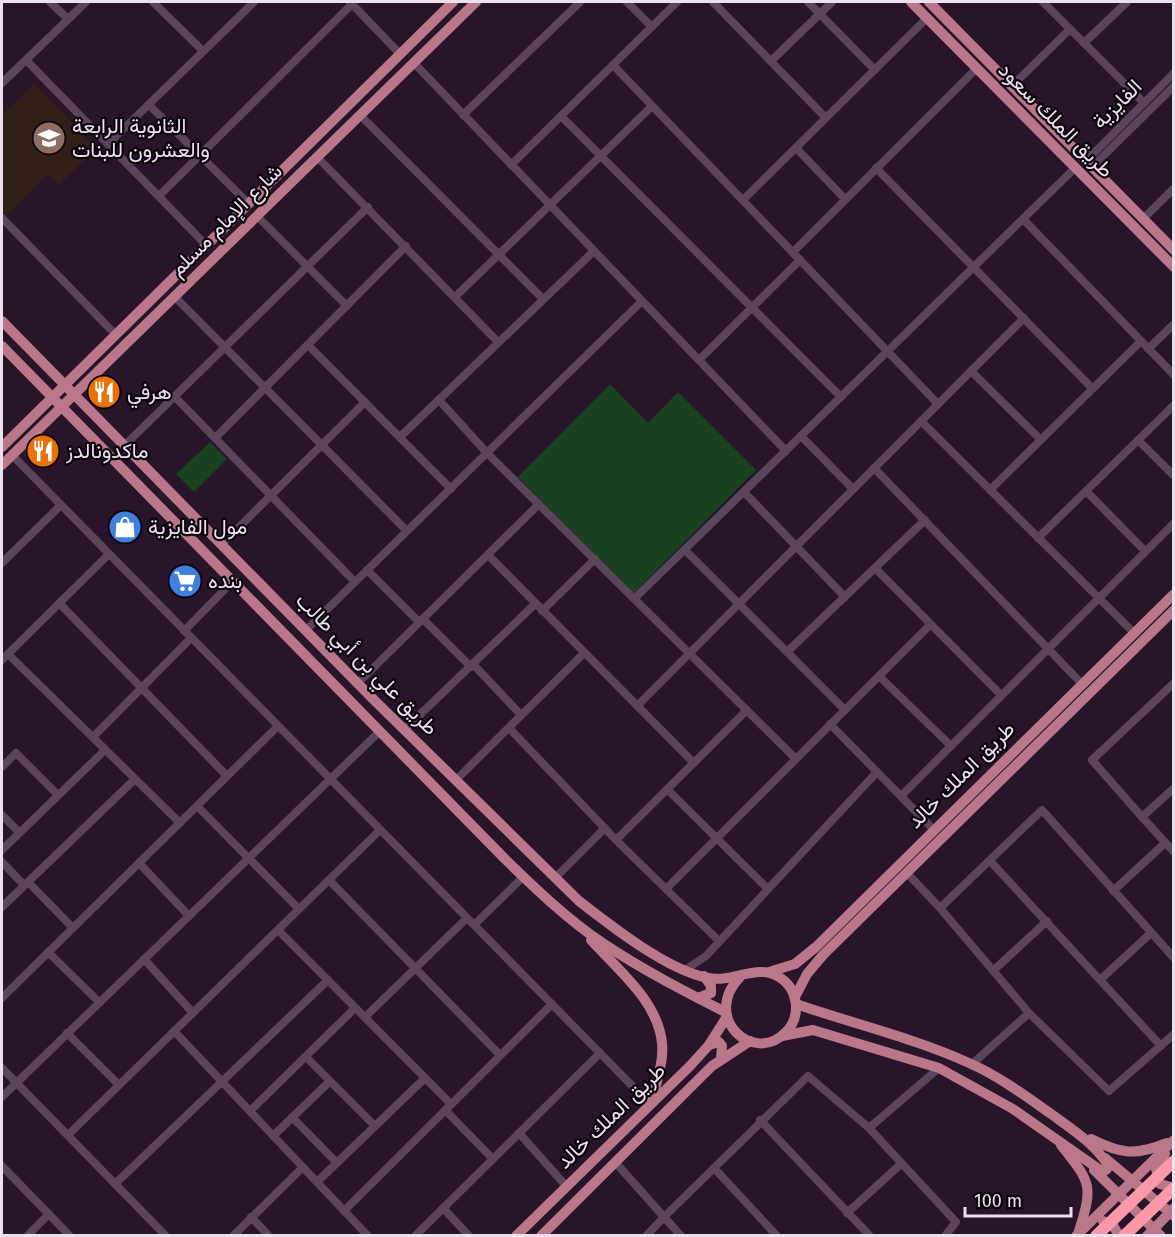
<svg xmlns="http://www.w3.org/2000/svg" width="1175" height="1237" viewBox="0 0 1175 1237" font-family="'Fira Sans',Vazirmatn,sans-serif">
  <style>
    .education { fill: #312018 }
    .green { fill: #1a4220 }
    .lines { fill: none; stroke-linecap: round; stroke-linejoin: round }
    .minor { stroke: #5a455d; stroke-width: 8 }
    .major { stroke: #bb778a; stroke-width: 10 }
    .highway { stroke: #fb99a8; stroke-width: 12 }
    .labels { text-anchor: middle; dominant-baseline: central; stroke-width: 4.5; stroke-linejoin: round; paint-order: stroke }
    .street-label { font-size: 21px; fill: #ede0ee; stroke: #0c050d }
    .poi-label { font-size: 21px; fill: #ede0ee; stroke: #0c050d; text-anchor: start }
  </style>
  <rect width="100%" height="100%" fill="#28152a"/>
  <!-- education -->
  <polygon class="education" points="34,83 96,148 59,185 48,174 7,216 2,211 2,115"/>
  <!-- green -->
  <g class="green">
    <polygon points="610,384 648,423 678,392 756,470 634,593 518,477"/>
    <polygon points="210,442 227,459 194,492 176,474"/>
  </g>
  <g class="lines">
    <!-- minor -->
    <g class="minor">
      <polyline points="50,2 68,19"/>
      <polyline points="153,2 203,51"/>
      <polyline points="350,2 400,54"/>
      <polyline points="627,2 652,27"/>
      <polyline points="713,2 826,118"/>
      <polyline points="808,2 875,70"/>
      <polyline points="1043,2 1144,103"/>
      <polyline points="1084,43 1127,2"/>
      <polyline points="26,60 206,245"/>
      <polyline points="771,61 832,2"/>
      <polyline points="414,63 786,451"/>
      <polyline points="613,65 938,404"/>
      <polyline points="2,83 86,2"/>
      <polyline points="1012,86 1070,29"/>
      <polyline points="149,105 249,204"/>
      <polyline points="360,115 543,299"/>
      <polyline points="463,115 580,2"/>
      <polyline points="561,116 841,397"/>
      <polyline points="108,144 254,2"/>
      <polyline points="796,148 845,199"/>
      <polyline points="317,157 498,342"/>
      <polyline points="1086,161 1174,73"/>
      <polyline points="511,165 677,2"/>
      <polyline points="1092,167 1174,86"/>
      <polyline points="876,168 1092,388"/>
      <polyline points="159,196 352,4"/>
      <polyline points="743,200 927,18"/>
      <polyline points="257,216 347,306"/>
      <polyline points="2,218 116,335"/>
      <polyline points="1023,219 1174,375"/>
      <polyline points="1143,219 1174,188"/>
      <polyline points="793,252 977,68"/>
      <polyline points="175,297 407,531"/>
      <polyline points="455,297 651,107"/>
      <polyline points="309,346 451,489"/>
      <polyline points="1148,349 1174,324"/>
      <polyline points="699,360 800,260"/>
      <polyline points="971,371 1040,439"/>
      <polyline points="175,397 355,582"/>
      <polyline points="439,400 487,453 795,758"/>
      <polyline points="921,421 1134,633"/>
      <polyline points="801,436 853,489"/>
      <polyline points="400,437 594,251"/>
      <polyline points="215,438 406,246"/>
      <polyline points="1138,440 1174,476"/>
      <polyline points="124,446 368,207"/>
      <polyline points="12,455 651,1105"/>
      <polyline points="874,468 1082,684"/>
      <polyline points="990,490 1141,341"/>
      <polyline points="1086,491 1145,551"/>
      <polyline points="744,492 845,597"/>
      <polyline points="1038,538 1174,405"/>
      <polyline points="221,545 365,402"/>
      <polyline points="685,550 845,710"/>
      <polyline points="488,555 694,763"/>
      <polyline points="2,563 61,505"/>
      <polyline points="875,568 1001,695"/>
      <polyline points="367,570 419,622"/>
      <polyline points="635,598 1075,168"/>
      <polyline points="59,603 227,776"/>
      <polyline points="542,611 595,559"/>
      <polyline points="423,619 471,667"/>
      <polyline points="184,631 232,582"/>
      <polyline points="305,631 642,301"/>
      <polyline points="787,652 925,520"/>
      <polyline points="8,654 180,823"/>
      <polyline points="2,660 109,554"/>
      <polyline points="473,664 521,715"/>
      <polyline points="879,676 951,746"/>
      <polyline points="357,684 539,504"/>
      <polyline points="637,706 1024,318"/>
      <polyline points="830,724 934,830"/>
      <polyline points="509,728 616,840 719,941"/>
      <polyline points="404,730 535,604"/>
      <polyline points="93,737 191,638"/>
      <polyline points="2,767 16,753 58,795"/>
      <polyline points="456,780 584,653"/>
      <polyline points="1174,788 1142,817 1174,852"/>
      <polyline points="667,789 767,888"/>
      <polyline points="901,796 1174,523"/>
      <polyline points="197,806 299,909"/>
      <polyline points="2,815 19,832"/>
      <polyline points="1142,817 1092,760 1174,683"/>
      <polyline points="616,840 747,710"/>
      <polyline points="2,850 105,750"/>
      <polyline points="2,862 22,883 30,884 73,928"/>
      <polyline points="991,862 1161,1046"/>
      <polyline points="139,863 189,916"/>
      <polyline points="907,873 940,908"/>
      <polyline points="555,878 605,828"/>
      <polyline points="329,880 500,1055"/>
      <polyline points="666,889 930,625"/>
      <polyline points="1113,891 1165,843"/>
      <polyline points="2,907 135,779"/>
      <polyline points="474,925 523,877"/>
      <polyline points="278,930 451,1104"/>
      <polyline points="48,952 99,1002"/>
      <polyline points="1174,958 1042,810 940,908 1029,1013 1109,1091 1174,1034"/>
      <polyline points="144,959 193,1013"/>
      <polyline points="685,970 706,956 877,772"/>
      <polyline points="994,970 1047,921"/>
      <polyline points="1101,979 1151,933"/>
      <polyline points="2,998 278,726"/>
      <polyline points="365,1017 467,918"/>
      <polyline points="174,1031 368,1236"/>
      <polyline points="67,1033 119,1085"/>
      <polyline points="306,1057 375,1126"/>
      <polyline points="972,1064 1029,1013"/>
      <polyline points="2,1068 166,1236"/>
      <polyline points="2,1097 379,732"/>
      <polyline points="445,1110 493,1159"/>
      <polyline points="250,1111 355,1008"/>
      <polyline points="292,1117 337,1163"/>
      <polyline points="760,1120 870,1236"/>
      <polyline points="869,1128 939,1068"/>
      <polyline points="519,1133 567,1187"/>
      <polyline points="68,1135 380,830"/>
      <polyline points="273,1136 330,1081"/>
      <polyline points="616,1163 664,1217 646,1236"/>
      <polyline points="2,1166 70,1236"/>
      <polyline points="714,1168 777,1236"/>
      <polyline points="317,1182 425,1078"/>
      <polyline points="115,1184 328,980"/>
      <polyline points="443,1208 469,1236"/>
      <polyline points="344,1211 552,1004"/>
      <polyline points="847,1213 901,1164"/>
      <polyline points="251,1217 269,1236"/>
      <polyline points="27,1236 49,1214"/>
      <polyline points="233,1236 303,1167"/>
      <polyline points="415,1236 600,1053"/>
      <polyline points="681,1236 664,1217 808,1076 869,1128 956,1222 945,1236"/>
    </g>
    <!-- major -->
    <g class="major">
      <polyline points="911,2 1174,267"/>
      <polyline points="929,2 1174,250"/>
      <path d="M2,321l371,378 206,202c32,25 88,69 129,77 25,5 49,-15 71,-1 19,11 23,39 7,55 -33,34 -85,-15 -46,-55"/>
      <path d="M2,346l504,514c31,30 62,60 98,84 39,26 80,47 121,68"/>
      <polyline points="2,447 453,2"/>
      <polyline points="2,465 476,2"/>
      <path d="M591,940c26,29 67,61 71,103 2,18 -6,42 -11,60"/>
      <polyline points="769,972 795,964 816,947 1174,594"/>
      <polyline points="795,997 807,974 823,955 1174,610"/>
      <polyline points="698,998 711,993 711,986 704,976"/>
      <path d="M782,1036l31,-6 126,38 74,41 90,63 4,-3 1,-4c-13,-21 -35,-35 -54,-49 -27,-19 -55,-40 -85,-53 -55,-25 -115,-39 -173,-59"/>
      <polyline points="709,1045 719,1042 722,1046 721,1059"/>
      <path d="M1091,1139c30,15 44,17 76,4"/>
      <path d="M1061,1145c29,37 33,39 18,86"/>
      <polyline points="1165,1154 1156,1169 1160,1184 1174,1188"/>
      <polyline points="1105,1158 1174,1216"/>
      <polyline points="1094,1170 1161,1236"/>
      <polyline points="1103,1221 1114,1227 1119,1236"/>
      <polyline points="516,1236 690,1066 709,1045 726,1018"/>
      <polyline points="541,1236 712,1066 750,1041"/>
      <polyline points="1076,1236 1174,1140"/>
      <polyline points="1147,1236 1174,1208"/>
    </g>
    <!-- highway -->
    <g class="highway">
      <polyline points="1096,1236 1174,1161"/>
      <polyline points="1124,1236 1174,1188"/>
    </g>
  </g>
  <!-- icons -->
  <defs>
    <g id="school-disc" transform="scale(1.725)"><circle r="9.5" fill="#8d6e63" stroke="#0c050d"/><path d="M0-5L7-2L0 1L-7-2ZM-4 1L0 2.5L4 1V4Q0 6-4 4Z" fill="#fff"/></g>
    <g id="restaurant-disc" transform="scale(1.725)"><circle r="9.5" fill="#e8710a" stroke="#0c050d"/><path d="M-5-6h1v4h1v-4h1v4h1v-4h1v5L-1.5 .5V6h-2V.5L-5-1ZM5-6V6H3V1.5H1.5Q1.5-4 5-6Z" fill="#fff"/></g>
    <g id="shop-disc" transform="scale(1.725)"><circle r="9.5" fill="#3f7fe0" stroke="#0c050d"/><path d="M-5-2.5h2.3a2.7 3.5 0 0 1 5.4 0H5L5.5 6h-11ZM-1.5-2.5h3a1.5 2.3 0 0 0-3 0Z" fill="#fff"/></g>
    <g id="supermarket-disc" transform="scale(1.725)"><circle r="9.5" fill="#3f7fe0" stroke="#0c050d"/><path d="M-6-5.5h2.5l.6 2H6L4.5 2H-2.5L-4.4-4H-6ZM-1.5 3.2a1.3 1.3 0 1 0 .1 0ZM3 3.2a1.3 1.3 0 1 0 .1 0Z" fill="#fff"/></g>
  </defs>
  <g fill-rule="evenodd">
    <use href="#school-disc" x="49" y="138"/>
    <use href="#restaurant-disc" x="104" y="392"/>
    <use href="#restaurant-disc" x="43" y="451"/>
    <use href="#shop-disc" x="125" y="527"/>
    <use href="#supermarket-disc" x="185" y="581"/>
  </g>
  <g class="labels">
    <!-- street labels -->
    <g class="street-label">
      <text transform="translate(1117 104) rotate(-45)">الفايزية</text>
      <text transform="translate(1056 120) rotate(45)">طريق الملك سعود</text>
      <text transform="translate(226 220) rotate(-45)">شارع الإمام مسلم</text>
      <text transform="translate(367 664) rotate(45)">طريق علي بن أبي طالب</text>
      <text transform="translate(961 775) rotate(-45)">طريق الملك خالد</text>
      <text transform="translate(611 1116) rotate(-44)">طريق الملك خالد</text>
    </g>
    <!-- poi labels -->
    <g class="poi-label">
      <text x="72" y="126">الثانوية الرابعة<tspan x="72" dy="24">والعشرون للبنات</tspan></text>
      <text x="127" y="392">هرفي</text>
      <text x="66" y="451">ماكدونالدز</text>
      <text x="148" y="527">مول الفايزية</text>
      <text x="208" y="581">بنده</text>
    </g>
  </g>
  <!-- border -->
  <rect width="1175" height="1237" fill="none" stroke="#ede0ee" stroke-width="6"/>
  <!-- scale -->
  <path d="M965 1207v9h106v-9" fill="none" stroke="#ede0ee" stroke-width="3"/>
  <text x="974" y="1207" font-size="18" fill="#ede0ee" stroke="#0c050d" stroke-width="4.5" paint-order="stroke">100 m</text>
</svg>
